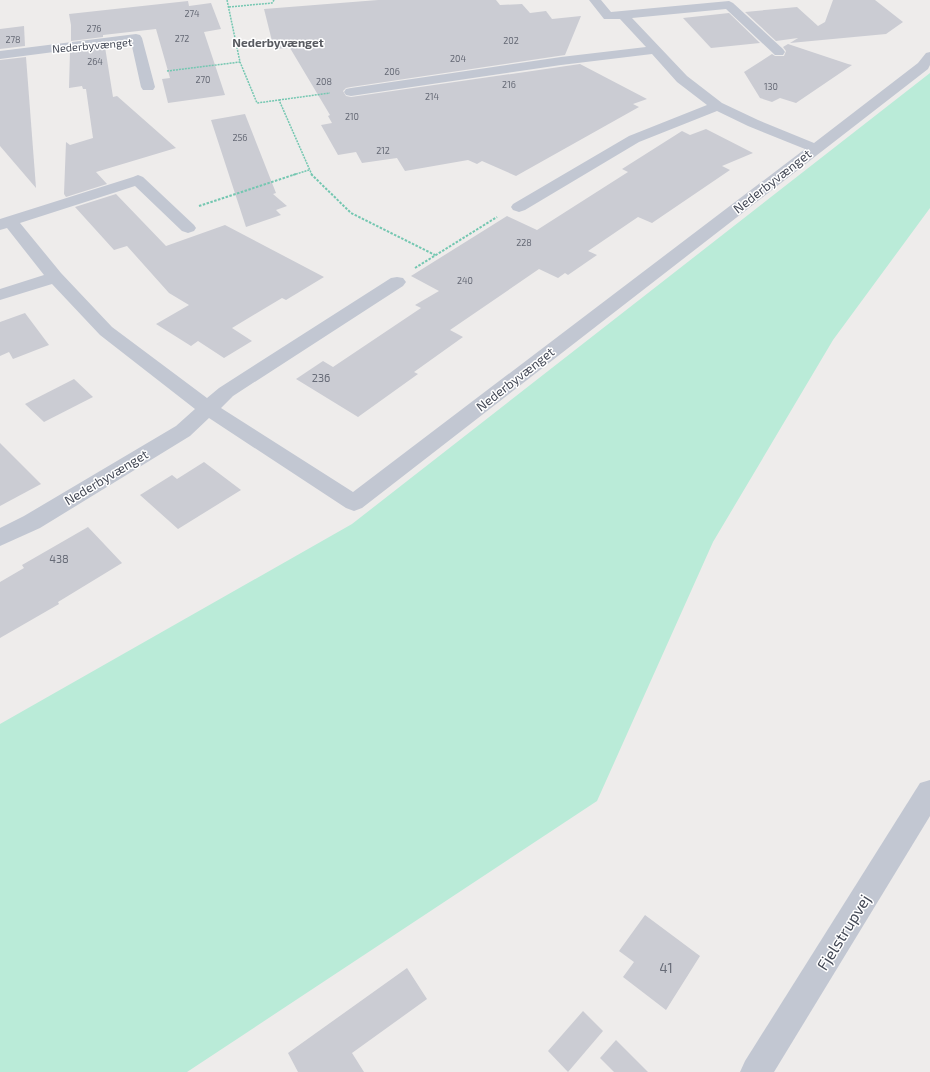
<svg xmlns="http://www.w3.org/2000/svg" width="930" height="1072" viewBox="0 0 930 1072" font-family="'Exo 2',sans-serif">
  <style>
    .green { fill: #baebd8 }
    .building { fill: #cbccd3 }
    .lines { fill: none; stroke-linecap: round; stroke-linejoin: round }
    .path-far1 { stroke: #74c7b1; stroke-width: 1.5; stroke-dasharray: 2 1; stroke-linecap: butt }
    .path { stroke: #74c7b1; stroke-width: 2; stroke-dasharray: 2.5 1.5; stroke-linecap: butt }
    .minor { fill: #c2c7d2; fill-rule: evenodd }
    .labels { text-anchor: middle; dominant-baseline: central; stroke-width: 3; stroke-linejoin: round; paint-order: stroke }
    .far-number-label { font-size: 9px; fill: #666a76 }
    .far-street-label { font-size: 11px; fill: #454a57; stroke: #fff }
    .number-label { font-size: 11px; fill: #666a76 }
    .far-neighbourhood-label { font-size: 12px; font-weight: bold; fill: #585a60; stroke: #fff }
    .street-label { font-size: 13px; fill: #454a57; stroke: #fff }
    .near-number-label { font-size: 13px; fill: #666a76 }
    .near-street-label { font-size: 16px; fill: #454a57; stroke: #fff }
  </style>
  <rect width="100%" height="100%" fill="#eeeceb"/>
  <!-- green -->
  <polygon class="green" points="930,73 930,208 833,340 713,542 597,801 187,1072 0,1072 0,724 352,524"/>
  <!-- building -->
  <g class="building">
    <polygon points="378,0 496,0 500,5 522,4 530,13 546,11 552,19 581,16 565,55 351,87 346,88 343,91 346,96 351,97 580,64 647,99 633,104 639,107 516,176 482,161 477,164 468,160 405,171 397,158 362,163 356,152 338,155 321,125 332,123 328,116 330,115 290,48 274,49 264,9"/>
    <polygon points="833,0 875,0 903,22 886,34 790,43 798,38 776,41 745,12 797,7 818,26 825,22"/>
    <polygon points="188,1 189,6 211,3 221,29 204,32 225,95 168,103 162,79 170,78 156,29 103,35 103,37 71,41 71,25 69,14"/>
    <polygon points="729,13 760,43 711,48 683,18"/>
    <polygon points="24,26 25,46 0,49 0,29"/>
    <polygon points="788,44 848,64 852,65 796,103 780,98 772,102 760,98 744,72 772,54 775,56 784,56 786,51 783,47"/>
    <polygon points="105,47 113,97 117,96 176,148 96,172 107,184 66,197 64,194 66,142 70,145 93,138 86,89 83,89 82,86 69,88 70,51"/>
    <polygon points="26,57 36,188 0,146 0,60"/>
    <polygon points="245,114 276,193 273,194 287,206 276,210 281,215 246,227 211,120"/>
    <polygon points="706,129 753,153 722,166 730,170 652,223 638,217 588,251 597,255 568,275 565,273 558,278 539,269 450,330 463,337 414,372 418,374 358,417 296,379 323,361 333,367 421,308 415,305 439,291 411,276 507,216 537,230 628,172 622,169 682,131 690,135"/>
    <polygon points="116,194 166,246 225,225 324,277 286,300 282,298 232,328 252,341 224,358 198,341 191,346 156,324 189,305 169,293 127,246 114,250 75,207"/>
    <polygon points="25,313 49,345 13,359 9,352 0,356 0,322"/>
    <polygon points="74,379 93,397 44,422 25,404"/>
    <polygon points="0,443 41,484 0,506"/>
    <polygon points="204,462 241,490 178,529 140,495 172,475 177,479"/>
    <polygon points="88,527 122,563 58,602 59,604 0,638 0,582 24,568 22,565"/>
    <polygon points="645,915 700,956 666,1010 623,977 634,962 619,951"/>
    <polygon points="407,968 427,999 352,1053 364,1072 298,1072 288,1053"/>
    <polygon points="583,1011 603,1031 568,1072 548,1051"/>
    <polygon points="616,1040 648,1072 614,1072 600,1058"/>
  </g>
  <g class="lines">
    <!-- path-far1 -->
    <g class="path-far1">
      <polyline points="227,0 240,62 257,103 279,100 312,175"/>
      <polyline points="229,7 272,3 274,0"/>
      <polyline points="167,71 240,62"/>
      <polyline points="279,100 330,93"/>
      <polyline points="293,175 309,170"/>
    </g>
    <!-- path -->
    <g class="path">
      <polyline points="311,174 351,213 435,255"/>
      <polyline points="199,206 296,174"/>
      <polyline points="415,268 497,217"/>
    </g>
    <!-- minor -->
    <g class="minor">
      <polygon points="589,0 601,0 611,12 729,1 733,3 783,49 785,52 783,55 775,55 726,9 632,18 687,76 722,103 758,120 814,143 918,63 926,53 930,52 930,65 928,69 362,508 354,511 346,508 209,418 190,436 40,528 0,546 0,528 24,516 176,426 195,409 100,335 52,284 0,300 0,289 44,275 7,228 0,230 0,219 133,177 138,175 143,177 194,225 196,228 194,231 188,233 182,231 135,186 20,223 61,273 112,327 207,398 219,388 391,278 397,277 403,278 406,282 403,286 233,396 221,408 353,492 805,149 748,126 717,111 639,142 525,210 519,212 513,210 511,207 513,204 629,136 707,105 677,82 652,54 561,65 351,96 346,95 344,92 346,89 351,88 561,57 646,47 620,19 604,19"/>
      <polygon points="136,34 140,35 142,38 155,87 153,90 143,90 141,87 131,42 0,59 0,51"/>
      <polygon points="930,780 930,816 774,1072 740,1072 745,1061 920,783"/>
    </g>
  </g>
  <g class="labels">
    <!-- far-number labels -->
    <g class="far-number-label">
      <text x="192" y="13">274</text>
      <text x="94" y="28">276</text>
      <text x="182" y="38">272</text>
      <text x="13" y="39">278</text>
      <text x="511" y="40">202</text>
      <text x="458" y="58">204</text>
      <text x="95" y="61">264</text>
      <text x="392" y="71">206</text>
      <text x="203" y="79">270</text>
      <text x="324" y="81">208</text>
      <text x="509" y="84">216</text>
      <text x="771" y="86">130</text>
      <text x="432" y="96">214</text>
      <text x="352" y="116">210</text>
      <text x="240" y="137">256</text>
      <text x="383" y="150">212</text>
      <text x="524" y="242">228</text>
      <text x="465" y="280">240</text>
    </g>
    <!-- far-street labels -->
    <g class="far-street-label">
      <text transform="translate(92 45) rotate(-5)">Nederbyvænget</text>
    </g>
    <!-- number labels -->
    <g class="number-label">
      <text x="321" y="377">236</text>
      <text x="59" y="558">438</text>
    </g>
    <!-- far-neighbourhood labels -->
    <g class="far-neighbourhood-label">
      <text x="278" y="42">Nederbyvænget</text>
    </g>
    <!-- street labels -->
    <g class="street-label">
      <text transform="translate(772 181) rotate(-38)">Nederbyvænget</text>
      <text transform="translate(515 379) rotate(-38)">Nederbyvænget</text>
      <text transform="translate(106 477) rotate(-31)">Nederbyvænget</text>
    </g>
    <!-- near-number labels -->
    <g class="near-number-label">
      <text x="666" y="968">41</text>
    </g>
    <!-- near-street labels -->
    <g class="near-street-label">
      <text transform="translate(843 932) rotate(-58)">Fjelstrupvej</text>
    </g>
  </g>
</svg>
